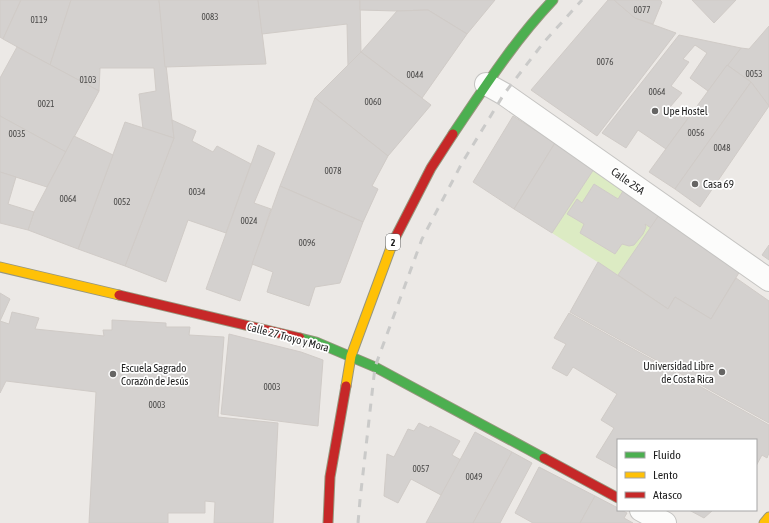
<svg xmlns="http://www.w3.org/2000/svg" width="769" height="523" viewBox="0 0 769 523" font-family="'Asap Condensed',sans-serif">
  <style>
    .grass { fill: #dcebc3 }
    .building { fill: #d4d1cf; stroke: #d0cbc7 }
    .lines { fill: none; stroke-linecap: round; stroke-linejoin: round }
    .street-casing { stroke: #c5c4c2; stroke-width: 24 }
    .fast-casing { stroke: #97967d; stroke-width: 11 }
    .slow-casing { stroke: #97967d; stroke-width: 11 }
    .jam-casing { stroke: #97967d; stroke-width: 11 }
    .street { stroke: #fcfcfb; stroke-width: 22 }
    .fast { stroke: #4caf50; stroke-width: 9 }
    .slow { stroke: #ffc107; stroke-width: 9 }
    .jam { stroke: #c62828; stroke-width: 9 }
    .rail { stroke: #cacac9; stroke-width: 3; stroke-dasharray: 8 8; stroke-linecap: butt }
    .poi-dot { fill: #666564; stroke: #fff; stroke-width: 1.5 }
    .labels { text-anchor: middle; dominant-baseline: central; stroke-width: 3.5; stroke-linejoin: round; paint-order: stroke }
    .number-label { font-size: 9px; fill: #4c4b4a }
    .shield { fill: #fff; stroke: #626262; stroke-width: 1 }
    .shield-label { font-size: 10px; font-weight: bold; fill: #1e1e1e }
    .poi-label { font-size: 11px; fill: #1e1e1e; stroke: #fff; text-anchor: start }
    .street-label { font-size: 11px; fill: #1e1e1e; stroke: #fff }
  </style>
  <rect width="100%" height="100%" fill="#ece9e6"/>
  <!-- grass -->
  <path class="grass" d="M594,169l29,22 -5,8 -24,-15 -12,19 -5,-3 -9,14 16,10 -4,9 35,21 7,-10 7,2c9,-3 13,-10 17,-19l-1,-3 6,4 -33,47 -66,-42z"/>
  <!-- building -->
  <g class="building">
    <polygon points="0,0 21,0 3,39 0,37"/>
    <polygon points="21,0 71,0 50,65 3,39"/>
    <polygon points="71,0 159,0 174,138 143,129 139,94 156,91 154,68 100,68 99,91 50,65"/>
    <polygon points="159,0 258,0 266,64 165,67"/>
    <polygon points="258,0 360,0 361,52 348,66 347,24 262,34"/>
    <polygon points="360,0 495,0 467,34 428,10 397,11 360,10"/>
    <polygon points="608,0 614,0 635,18 676,33 597,136 531,90"/>
    <polygon points="614,0 660,0 662,2 653,24 635,18"/>
    <polygon points="692,0 736,0 714,23"/>
    <polygon points="428,10 467,34 422,98 361,52 397,11"/>
    <polygon points="769,26 769,106 751,82 727,65 741,48 749,49"/>
    <polygon points="679,35 741,48 708,91 690,78 707,53 695,45 683,59 689,62 671,86 682,93 670,107 688,118 666,149 638,130 626,148 602,133"/>
    <polygon points="17,47 99,91 66,152 0,116 0,78"/>
    <polygon points="361,52 431,105 388,156 315,98"/>
    <polygon points="727,65 751,82 675,189 649,172"/>
    <polygon points="751,82 769,106 700,207 675,189"/>
    <polygon points="315,98 388,156 372,186 378,189 363,222 280,186"/>
    <polygon points="0,116 66,152 47,187 0,172"/>
    <polygon points="513,116 555,143 514,209 473,182"/>
    <polygon points="172,120 196,131 192,141 213,152 217,146 251,164 226,233 188,220 166,282 125,266 174,138"/>
    <polygon points="125,122 174,138 125,266 78,249"/>
    <polygon points="74,136 113,155 78,249 28,230 34,212"/>
    <polygon points="555,143 594,169 552,233 514,209"/>
    <polygon points="258,145 275,153 254,203 271,209 240,301 206,289"/>
    <polygon points="0,172 16,177 8,204 34,212 28,230 0,223"/>
    <polygon points="594,184 618,199 623,191 659,215 651,228 645,224 646,227 643,234 634,245 629,246 622,244 615,254 580,233 584,224 567,214 577,199 582,203"/>
    <polygon points="280,186 363,222 340,283 315,287 309,306 267,292 273,272 252,264"/>
    <polygon points="659,215 740,271 711,319 675,297 668,309 618,275"/>
    <polygon points="769,245 769,260 762,255"/>
    <polygon points="598,262 668,309 675,297 711,319 736,278 769,301 769,423 570,312"/>
    <polygon points="0,293 10,299 0,321 9,324 12,312 39,318 35,329 104,336 103,330 112,330 112,320 166,323 166,327 190,327 189,335 224,337 218,417 278,423 273,523 214,523 215,502 205,501 205,513 168,513 168,523 89,523 96,392 6,381 0,393"/>
    <polygon points="569,313 769,425 769,453 767,458 762,455 756,466 756,440 618,440 618,469 596,457 614,428 601,420 617,394 573,367 567,376 552,368 566,344 554,338"/>
    <polygon points="229,334 301,352 323,360 318,426 221,414"/>
    <polygon points="419,423 429,428 430,426 460,441 452,455 461,460 441,495 411,479 398,503 384,496 387,454 394,457 408,429 414,431"/>
    <polygon points="475,432 512,452 473,523 426,523"/>
    <polygon points="512,452 532,463 500,523 473,523"/>
    <polygon points="539,467 595,496 580,523 533,523 515,513"/>
    <polygon points="595,496 618,508 618,510 621,510 627,513 624,518 633,523 580,523"/>
    <polygon points="689,510 713,510 704,518"/>
  </g>
  <g class="lines">
    <!-- street casing -->
    <g class="street-casing">
      <g id="street">
        <polyline points="486,84 504,94 769,280"/>
        <polyline points="641,510 665,523"/>
      </g>
    </g>
    <!-- fast casing -->
    <g class="fast-casing">
      <g id="fast">
        <path d="M453,134c31,-46 61,-93 100,-134"/>
        <polyline points="300,338 316,342 375,367 544,458"/>
      </g>
    </g>
    <!-- slow casing -->
    <g class="slow-casing">
      <g id="slow">
        <polyline points="0,267 119,295"/>
        <polyline points="346,386 351,356 393,242"/>
        <polyline points="764,523 769,517"/>
      </g>
    </g>
    <!-- jam casing -->
    <g class="jam-casing">
      <g id="jam">
        <polyline points="393,242 431,168 453,134"/>
        <polyline points="119,295 300,338"/>
        <polyline points="544,458 618,498"/>
        <polyline points="328,523 330,477 346,386"/>
      </g>
    </g>
    <!-- street -->
    <use href="#street" class="street"/>
    <!-- fast -->
    <use href="#fast" class="fast"/>
    <!-- slow -->
    <use href="#slow" class="slow"/>
    <!-- jam -->
    <use href="#jam" class="jam"/>
    <!-- rail -->
    <polyline class="rail" points="358,523 360,500 375,367 422,239 462,163 504,94 544,42 582,0"/>
  </g>
  <!-- markers -->
  <g class="poi-dot">
    <circle cx="655" cy="111" r="4"/>
    <circle cx="695" cy="184" r="4"/>
    <circle cx="722" cy="372" r="4"/>
    <circle cx="113" cy="374" r="4"/>
  </g>
  <g class="labels">
    <!-- number labels -->
    <g class="number-label">
      <text x="642" y="10">0077</text>
      <text x="210" y="17">0083</text>
      <text x="39" y="20">0119</text>
      <text x="605" y="62">0076</text>
      <text x="754" y="74">0053</text>
      <text x="415" y="75">0044</text>
      <text x="88" y="80">0103</text>
      <text x="657" y="92">0064</text>
      <text x="373" y="102">0060</text>
      <text x="46" y="104">0021</text>
      <text x="696" y="133">0056</text>
      <text x="17" y="134">0035</text>
      <text x="722" y="148">0048</text>
      <text x="333" y="171">0078</text>
      <text x="197" y="192">0034</text>
      <text x="68" y="199">0064</text>
      <text x="122" y="202">0052</text>
      <text x="249" y="221">0024</text>
      <text x="307" y="243">0096</text>
      <text x="272" y="387">0003</text>
      <text x="157" y="405">0003</text>
      <text x="421" y="469">0057</text>
      <text x="474" y="477">0049</text>
    </g>
    <!-- shield labels -->
    <rect class="shield" x="386" y="234" width="14" height="16" rx="3"/>
    <g class="shield-label">
      <text x="393" y="242">2</text>
    </g>
    <!-- poi labels -->
    <g class="poi-label">
      <text x="663" y="111">Upe Hostel</text>
      <text x="703" y="184">Casa 69</text>
      <text x="714" y="366" text-anchor="end">Universidad Libre<tspan x="714" dy="13">de Costa Rica</tspan></text>
      <text x="121" y="368">Escuela Sagrado<tspan x="121" dy="13">Corazón de Jesús</tspan></text>
    </g>
    <!-- street labels -->
    <g class="street-label">
      <text transform="translate(628 181) rotate(35)">Calle 25A</text>
      <text transform="translate(288 337) rotate(15)">Calle 27 Troyo y Mora</text>
    </g>
  </g>
  <!-- legend -->
  <rect x="617" y="439" width="140" height="72" fill="#ffffff" stroke="#a5a5a5"/>
  <rect x="625" y="452" width="20" height="6" fill="#4caf50" stroke="#a5a5a5"/>
  <text x="653" y="459" font-size="12" fill="#1e1e1e">Fluido</text>
  <rect x="625" y="472" width="20" height="6" fill="#ffc107" stroke="#a5a5a5"/>
  <text x="653" y="479" font-size="12" fill="#1e1e1e">Lento</text>
  <rect x="625" y="492" width="20" height="6" fill="#c62828" stroke="#a5a5a5"/>
  <text x="653" y="499" font-size="12" fill="#1e1e1e">Atasco</text>
</svg>
